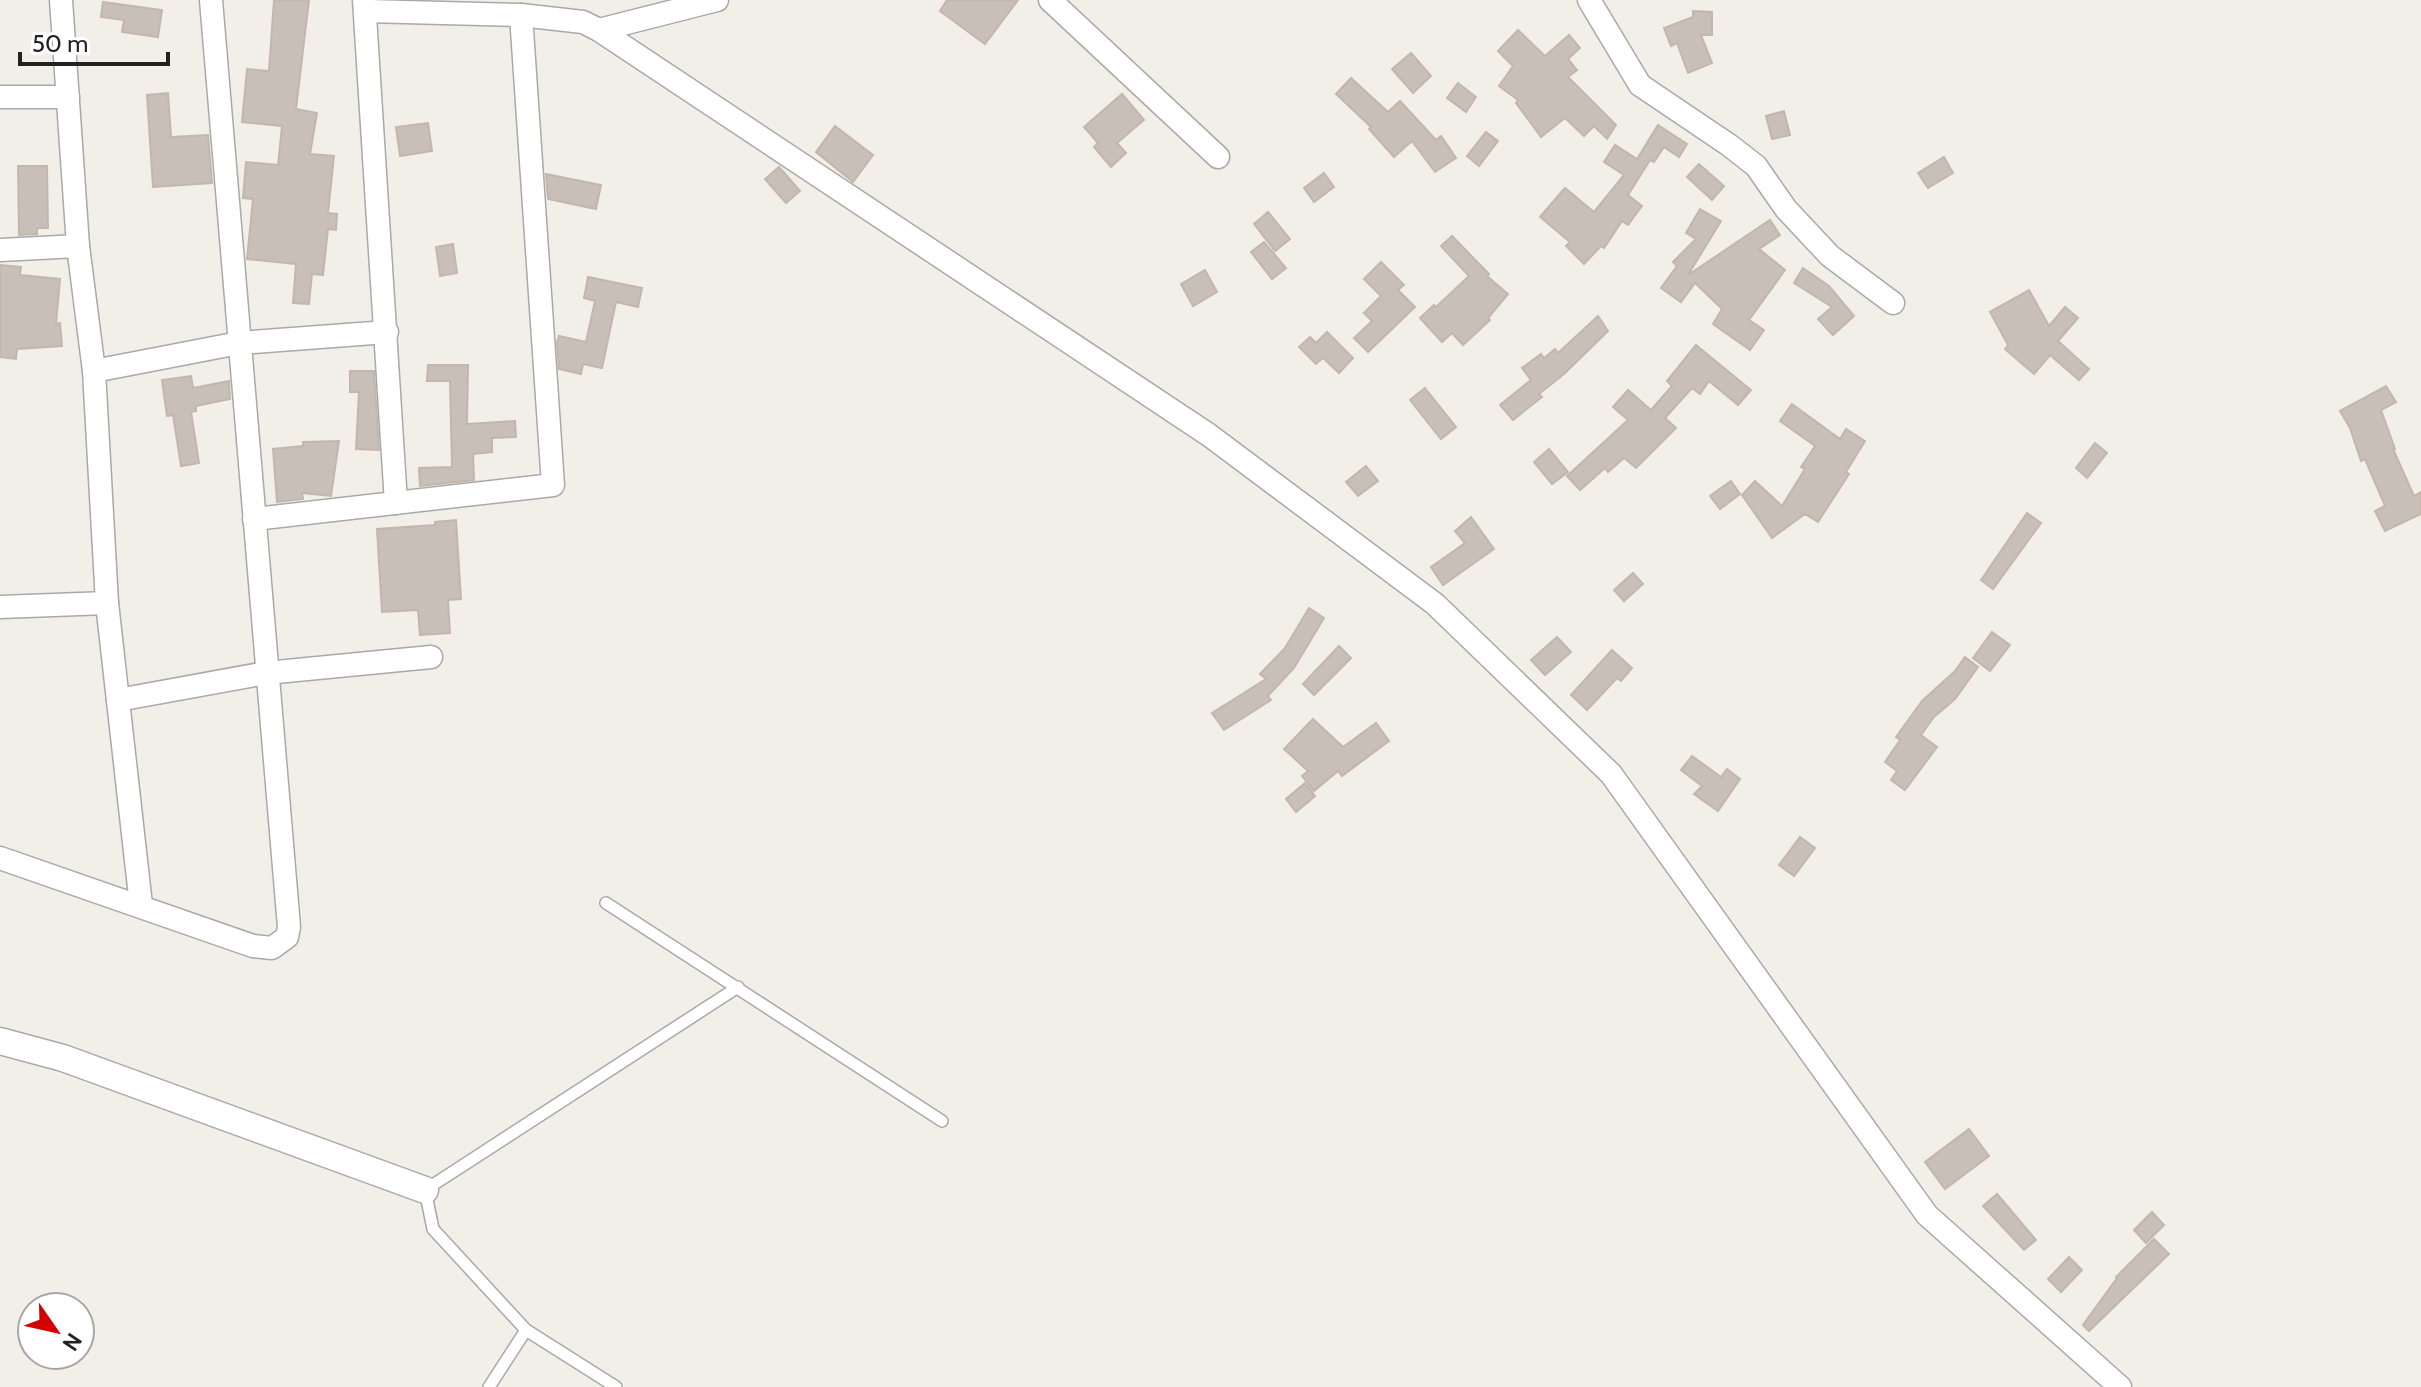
<svg xmlns="http://www.w3.org/2000/svg" width="2421" height="1387" viewBox="0 0 2421 1387" font-family="Cabin,sans-serif">
  <style>
    .building { fill: #c7bfb8; stroke: #c4b6ab; stroke-width: 2 }
    .lines { fill: none; stroke-linecap: round; stroke-linejoin: round }
    .service-casing { stroke: #a9a9a9; stroke-width: 14 }
    .minor-casing { stroke: #a9a9a9; stroke-width: 25 }
    .tertiary-casing { stroke: #a9a9a9; stroke-width: 29 }
    .service { stroke: #fff; stroke-width: 11 }
    .minor { stroke: #fff; stroke-width: 22 }
    .tertiary { stroke: #fff; stroke-width: 26 }
  </style>
  <rect width="100%" height="100%" fill="#f2efe9"/>
  <!-- building -->
  <g class="building">
    <polygon points="274,0 309,0 296,109 317,113 310,154 334,156 328,213 337,214 336,230 328,229 323,275 312,274 309,304 293,303 296,264 247,259 253,199 243,198 246,162 278,165 282,126 242,122 247,69 269,71"/>
    <polygon points="947,0 1018,0 985,44 940,11"/>
    <polygon points="103,2 162,10 158,37 122,32 124,20 101,17"/>
    <polygon points="1693,11 1712,12 1712,35 1701,35 1712,63 1688,73 1677,43 1671,46 1664,28 1693,17"/>
    <polygon points="1518,30 1545,56 1569,35 1580,48 1568,59 1577,70 1568,77 1616,125 1607,139 1594,126 1584,136 1565,118 1541,137 1516,103 1518,100 1499,86 1513,66 1498,51"/>
    <polygon points="1411,53 1431,76 1413,93 1392,69"/>
    <polygon points="1351,78 1388,112 1400,101 1436,140 1441,136 1456,158 1435,172 1412,141 1394,157 1369,129 1371,127 1336,94"/>
    <polygon points="1458,83 1476,97 1466,112 1447,98"/>
    <polygon points="168,93 171,137 208,135 212,183 153,187 147,95"/>
    <polygon points="1122,94 1144,120 1117,143 1126,153 1111,167 1094,147 1098,143 1084,127"/>
    <polygon points="1784,111 1790,135 1772,139 1766,116"/>
    <polygon points="428,123 432,151 400,156 396,127"/>
    <polygon points="1658,125 1687,144 1679,157 1664,147 1654,162 1650,160 1628,195 1642,206 1628,225 1622,221 1604,248 1601,246 1584,264 1566,246 1570,242 1540,217 1565,188 1594,212 1624,175 1604,162 1615,145 1637,159"/>
    <polygon points="835,126 873,155 853,182 816,152"/>
    <polygon points="1486,132 1498,141 1479,166 1467,156"/>
    <polygon points="1944,157 1953,173 1928,188 1918,173"/>
    <polygon points="1699,164 1724,186 1712,200 1687,177"/>
    <polygon points="18,166 47,166 48,228 37,228 37,234 19,235"/>
    <polygon points="779,167 800,191 786,203 765,179"/>
    <polygon points="1324,173 1334,187 1314,202 1304,188"/>
    <polygon points="546,174 601,185 596,209 548,199"/>
    <polygon points="1700,209 1721,221 1688,275 1770,220 1780,235 1759,249 1785,270 1749,320 1764,330 1750,350 1713,324 1722,309 1695,283 1681,302 1661,288 1677,266 1673,262 1696,239 1686,233"/>
    <polygon points="1268,212 1290,239 1275,251 1254,224"/>
    <polygon points="1452,236 1489,274 1487,276 1508,294 1488,318 1490,320 1463,345 1452,333 1442,342 1420,318 1434,305 1436,307 1469,276 1441,246"/>
    <polygon points="1264,242 1286,268 1272,279 1251,252"/>
    <polygon points="453,244 457,273 440,276 436,247"/>
    <polygon points="1381,262 1404,285 1398,290 1415,307 1368,352 1354,338 1372,321 1364,313 1381,296 1364,279"/>
    <polygon points="0,265 21,267 20,275 60,279 56,324 60,323 62,346 17,349 16,359 0,357"/>
    <polygon points="1803,268 1829,286 1854,316 1833,335 1818,319 1832,307 1794,283"/>
    <polygon points="1205,270 1217,292 1193,306 1181,284"/>
    <polygon points="588,277 642,288 638,307 616,302 602,368 583,364 581,374 559,369 557,342 559,336 586,342 595,301 584,298"/>
    <polygon points="2029,290 2049,326 2065,307 2078,318 2058,341 2089,369 2079,380 2050,355 2034,374 2005,349 2008,345 1990,312"/>
    <polygon points="1598,316 1608,331 1564,374 1539,394 1542,397 1513,420 1500,405 1531,380 1522,368 1541,354 1544,358 1555,349 1558,353"/>
    <polygon points="1327,332 1353,358 1339,373 1323,358 1316,364 1299,347 1310,337 1316,343"/>
    <polygon points="1696,345 1751,390 1738,405 1709,381 1700,394 1692,388 1665,418 1676,428 1636,468 1624,458 1608,472 1605,468 1580,490 1567,476 1628,420 1613,407 1628,390 1651,410 1672,386 1667,381"/>
    <polygon points="428,365 468,365 467,424 515,421 516,437 492,438 492,452 473,454 474,480 420,486 419,468 452,467 450,381 427,381"/>
    <polygon points="350,371 374,371 379,450 356,449 359,392 350,392"/>
    <polygon points="191,376 193,388 229,381 230,399 196,406 196,411 191,412 199,463 181,466 173,415 167,416 162,380"/>
    <polygon points="2386,386 2396,402 2381,410 2395,449 2393,449 2414,496 2421,492 2421,514 2385,531 2375,511 2385,506 2365,459 2361,461 2350,428 2340,411"/>
    <polygon points="1425,388 1456,427 1441,439 1410,400"/>
    <polygon points="1792,404 1840,439 1846,429 1865,441 1846,472 1849,474 1818,522 1805,514 1772,538 1742,495 1755,481 1782,506 1805,469 1801,467 1815,446 1780,421"/>
    <polygon points="339,441 331,496 302,493 303,499 277,502 273,449 303,446 303,442"/>
    <polygon points="2095,443 2107,453 2087,478 2076,468"/>
    <polygon points="1549,449 1568,472 1552,484 1534,462"/>
    <polygon points="1366,466 1378,481 1358,496 1346,482"/>
    <polygon points="1731,481 1740,494 1720,509 1710,496"/>
    <polygon points="2027,513 2041,523 1993,589 1981,580"/>
    <polygon points="1471,517 1494,549 1443,585 1431,567 1465,543 1455,531"/>
    <polygon points="456,520 461,599 448,600 450,633 420,635 418,610 382,612 377,529 435,525 435,522"/>
    <polygon points="1633,573 1643,584 1624,601 1614,590"/>
    <polygon points="1309,608 1324,618 1294,668 1268,696 1271,700 1224,730 1212,713 1266,679 1260,674 1285,648"/>
    <polygon points="1992,632 2010,645 1990,671 1973,658"/>
    <polygon points="1557,637 1571,652 1545,675 1531,660"/>
    <polygon points="1339,646 1351,658 1314,695 1303,684"/>
    <polygon points="1612,650 1632,668 1621,681 1617,678 1587,710 1571,695"/>
    <polygon points="1965,657 1978,667 1955,699 1934,717 1921,735 1937,747 1905,790 1891,780 1897,771 1885,762 1900,740 1896,737 1922,701 1955,671"/>
    <polygon points="1313,719 1343,747 1376,723 1389,741 1342,776 1338,771 1314,791 1302,776 1308,771 1284,749"/>
    <polygon points="1692,756 1721,777 1727,769 1740,779 1718,811 1694,794 1702,786 1681,770"/>
    <polygon points="1305,783 1315,796 1296,812 1286,799"/>
    <polygon points="1800,837 1815,848 1794,876 1779,865"/>
    <polygon points="1969,1129 1989,1156 1945,1189 1925,1162"/>
    <polygon points="1997,1194 2036,1240 2024,1250 1983,1206"/>
    <polygon points="2152,1212 2164,1225 2146,1243 2134,1230"/>
    <polygon points="2154,1239 2169,1254 2089,1331 2083,1325 2117,1278 2116,1277"/>
    <polygon points="2069,1257 2082,1270 2061,1292 2048,1279"/>
  </g>
  <g class="lines">
    <!-- service casing -->
    <g class="service-casing">
      <g id="service">
        <polyline points="606,903 942,1121"/>
        <polyline points="526,1330 616,1387"/>
        <polyline points="489,1387 526,1330 433,1229 425,1190 738,987"/>
      </g>
    </g>
    <!-- minor casing -->
    <g class="minor-casing">
      <g id="minor">
        <polyline points="61,0 78,246 94,371 107,603 141,905"/>
        <polyline points="364,0 396,503"/>
        <polyline points="1050,0 1218,157"/>
        <polyline points="1589,0 1640,85 1729,145 1756,166 1786,209 1830,256 1893,303"/>
        <polyline points="366,11 521,15 583,22 599,30 1209,435 1435,604 1611,774 1927,1215 2120,1387"/>
        <polyline points="599,30 717,0"/>
        <polyline points="0,97 68,97"/>
        <polyline points="0,250 78,246"/>
        <polyline points="94,371 239,343 387,332"/>
        <polyline points="254,519 553,485 521,15"/>
        <polyline points="0,607 107,603"/>
        <polyline points="118,700 266,673 431,657"/>
        <polyline points="0,858 253,946 272,948 287,937 289,927 211,0"/>
      </g>
    </g>
    <!-- tertiary casing -->
    <g class="tertiary-casing">
      <polyline id="tertiary" points="0,1041 63,1058 425,1190"/>
    </g>
    <!-- service -->
    <use href="#service" class="service"/>
    <!-- minor -->
    <use href="#minor" class="minor"/>
    <!-- tertiary -->
    <use href="#tertiary" class="tertiary"/>
  </g>
  <!-- north arrow -->
  <g transform="translate(56 1331) rotate(124)"><circle r="38" fill="#ffffff" stroke="#a7a7a7" stroke-width="2"/>
  <path d="M0-6L14 30L0 20L-14 30Z" fill="#d40000"/>
  <text y="-12" font-size="22" font-weight="bold" text-anchor="middle" fill="#222222">N</text>
  </g>
  <!-- scale -->
  <path d="M20 52v12h148v-12" fill="none" stroke="#222222" stroke-width="4"/>
  <text x="32" y="52" font-size="24" fill="#222222" stroke="#ffffff" stroke-width="6" paint-order="stroke">50 m</text>
</svg>
